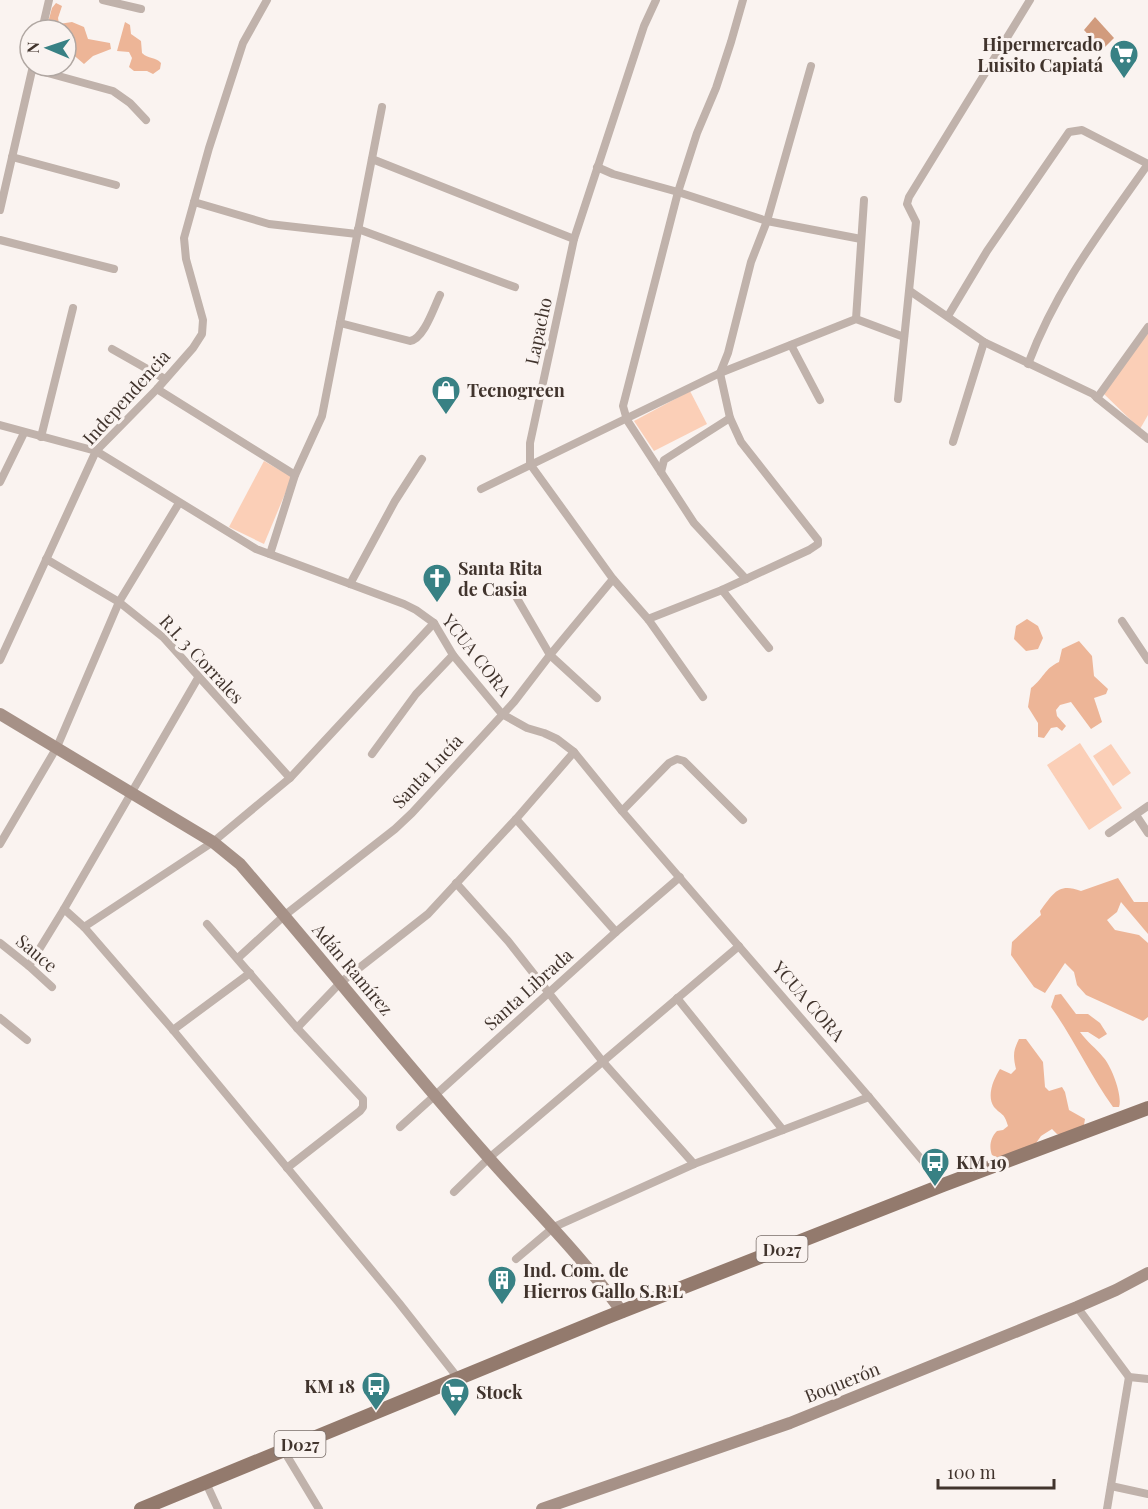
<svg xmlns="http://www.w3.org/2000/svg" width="1148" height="1509" viewBox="0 0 1148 1509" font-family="'Playfair Display',serif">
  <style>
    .green { fill: #fbcfb7 }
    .forest { fill: #edb597 }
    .water { fill: #d19b7d }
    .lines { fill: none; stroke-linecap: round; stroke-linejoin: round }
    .street { stroke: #c0b2ab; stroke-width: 8 }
    .secondary { stroke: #a69187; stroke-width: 12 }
    .primary { stroke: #937a6d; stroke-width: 14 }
    .labels { text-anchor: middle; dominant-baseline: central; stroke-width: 6; stroke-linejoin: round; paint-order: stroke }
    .shield { fill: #faf3f0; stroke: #786d68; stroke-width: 1.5 }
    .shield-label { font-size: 16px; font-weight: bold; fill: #41342d }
    .poi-label { font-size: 18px; font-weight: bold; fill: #41342d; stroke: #faf3f0; text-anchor: start }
    .street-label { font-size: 18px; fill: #41342d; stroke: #faf3f0 }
  </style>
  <rect width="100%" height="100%" fill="#faf3f0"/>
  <!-- green -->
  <g class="green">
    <polygon points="1148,330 1148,415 1140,429 1103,393"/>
    <polygon points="690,391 707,424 654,451 634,421"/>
    <polygon points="264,461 292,477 264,544 229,527"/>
    <polygon points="1080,743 1122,808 1089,830 1047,765"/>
    <polygon points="1111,744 1131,773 1113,786 1093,756"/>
  </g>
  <!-- forest -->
  <g class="forest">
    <polygon points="56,3 62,6 58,18 59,24 72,22 84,27 88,39 110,43 111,49 93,56 84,64 70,52 66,52 66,30 46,30 52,8"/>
    <path d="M125,22l5,3 1,9 10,7 1,12c6,6 14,4 19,10l-1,6 -7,5 -6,-3h-13l-5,-4 3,-9 -3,-6 -12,-1z"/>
    <polygon points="1027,619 1038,626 1043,638 1038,649 1026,651 1014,639 1016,626"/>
    <path d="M1079,641l13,15 2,20 14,13 -2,5 -12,4 8,24 -11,7 -20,-27 -11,3 -4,5 1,6 9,10 -4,5 -5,-4 -6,1 -7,10 -6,-1v-14l-10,-16 3,-19c13,-10 13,-19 28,-26l3,-13z"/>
    <path d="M1118,878l16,24h14v32l-27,-32 -4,10 -10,8 8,10 24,5 9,8v74l-5,4 -57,-26 -9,-10 -3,-13 -9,-9 -20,30 -11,-6 -23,-32 1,-13 29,-27 -1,-4c13,-17 18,-29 41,-20z"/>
    <path d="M1061,994l15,20h12l12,9 7,11 -8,5 -11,-7h-8c7,10 16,16 23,25 8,8 20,39 16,50h-6c-23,-32 -39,-68 -62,-100l4,-12z"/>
    <path d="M1019,1039h7l17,23 2,25 4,4 13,-4 3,5 4,18 16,9 -1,6 -15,10 -12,-1 -5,-5 -11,7 -7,10 -36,12 -6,-3c-3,-8 -2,-17 5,-24l6,-1 5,-4c-4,-14 -6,-10 -14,-19 -8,-11 0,-29 6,-38l11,5 5,-5c-3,-13 -3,-18 3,-30z"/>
  </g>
  <!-- water -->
  <polygon class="water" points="1095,17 1114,38 1102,50 1084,30"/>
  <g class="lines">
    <!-- street -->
    <g class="street">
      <polyline points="103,0 141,9"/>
      <polyline points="656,0 644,26 574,239 530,443 530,464 613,579 648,619 703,697"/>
      <polyline points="743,0 731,42 716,88 697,133 678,192 623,406 627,420 694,523 746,579"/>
      <polyline points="42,30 49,0"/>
      <polyline points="33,69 113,91 130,103 146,120"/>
      <polyline points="12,157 116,185"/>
      <polyline points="372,159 574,239"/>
      <polyline points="597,167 613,174 678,192 767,221 861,239"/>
      <polyline points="194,202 269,224 357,234"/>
      <polyline points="0,210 33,66"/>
      <polyline points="358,229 515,287"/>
      <polyline points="0,240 114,269"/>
      <polyline points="910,291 984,342 1093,394 1097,398 1148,327"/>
      <polyline points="948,316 987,251 1069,132 1082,130 1148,164"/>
      <polyline points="856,319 864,200"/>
      <path d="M340,323l70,18c14,-2 24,-34 30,-46"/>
      <polyline points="791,345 820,400"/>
      <polyline points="112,349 165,379"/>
      <path d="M1028,364c29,-77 73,-133 120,-200"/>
      <polyline points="157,389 295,475"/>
      <polyline points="1097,398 1148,439"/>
      <polyline points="898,399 916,222 907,204 909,197 1030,0"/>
      <polyline points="0,425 96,451 256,549 404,604 416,610 434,623 453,655 502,714 527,728 544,733 557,739 574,752 622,811 869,1097 943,1185"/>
      <polyline points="41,437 73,308"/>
      <polyline points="953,442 984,342"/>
      <polyline points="661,472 664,460 730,418"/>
      <polyline points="0,482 24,433"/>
      <polyline points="481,489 720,373 856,319 904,337"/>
      <polyline points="270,554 295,475 322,416 382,107"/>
      <polyline points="46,559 119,602 164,638 290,778"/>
      <polyline points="350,584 395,501 422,459"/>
      <polyline points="511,588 550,655 597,698"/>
      <polyline points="722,590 769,648"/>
      <polyline points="648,619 722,590 809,550 818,544 818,540 741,442 730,418 720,373 728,353 751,262 767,221 811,66"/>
      <polyline points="1122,621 1148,660"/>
      <polyline points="0,660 96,451 157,389 193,348 202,334 203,320 186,259 184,238 209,148 243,43 267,0"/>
      <polyline points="372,754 416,694 453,655"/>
      <polyline points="622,811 669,763 677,759 684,761 743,820"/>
      <polyline points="1136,815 1148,833"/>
      <polyline points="516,819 616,932"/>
      <polyline points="1109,833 1148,806"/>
      <polyline points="0,844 57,747 119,602 179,503"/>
      <polyline points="456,883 508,941 603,1062 694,1164"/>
      <polyline points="64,909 84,927 173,1030 399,1303 458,1378"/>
      <polyline points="207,924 297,1028 363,1099 363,1107 360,1111 287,1168"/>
      <polyline points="84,927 213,842 290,778 434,623"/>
      <polyline points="0,943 29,966 52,987"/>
      <polyline points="238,958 285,915 395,829 412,813 514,702 550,655 613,579"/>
      <polyline points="29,966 64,909 198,678"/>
      <polyline points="677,998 783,1130"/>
      <polyline points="0,1018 27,1040"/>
      <polyline points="297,1028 340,983 428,914 516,819 574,752"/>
      <polyline points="173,1030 250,973"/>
      <polyline points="400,1127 616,932 680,877"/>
      <polyline points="454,1192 489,1158 739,946"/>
      <polyline points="516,1259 554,1227 694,1164 869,1097"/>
      <polyline points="1077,1307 1129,1377 1148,1379"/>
      <polyline points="284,1451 319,1509"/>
      <polyline points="206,1483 218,1509"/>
      <polyline points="1111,1486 1148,1494"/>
      <polyline points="1107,1509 1129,1377"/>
    </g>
    <!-- secondary -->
    <g class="secondary">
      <path d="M0,714l213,128 27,22c84,97 163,197 248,293 45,51 94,99 134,155"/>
      <polyline points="542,1509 790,1423 1077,1307 1116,1290 1148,1273"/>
    </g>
    <!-- primary -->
    <polyline class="primary" points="141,1509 605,1318 943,1185 1148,1108"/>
  </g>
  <!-- icons -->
  <defs>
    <g id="supermarket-pin" transform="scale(1.5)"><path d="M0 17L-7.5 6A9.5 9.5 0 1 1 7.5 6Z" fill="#388184" stroke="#faf3f0"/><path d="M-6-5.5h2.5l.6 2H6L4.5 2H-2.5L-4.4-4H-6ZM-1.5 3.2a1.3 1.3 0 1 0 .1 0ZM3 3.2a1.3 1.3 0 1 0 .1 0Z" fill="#fff"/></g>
    <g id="shop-pin" transform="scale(1.5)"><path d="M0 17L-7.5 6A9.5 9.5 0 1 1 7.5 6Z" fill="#388184" stroke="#faf3f0"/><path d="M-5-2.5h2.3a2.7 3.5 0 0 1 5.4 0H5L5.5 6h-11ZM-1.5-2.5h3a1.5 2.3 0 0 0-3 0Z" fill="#fff"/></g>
    <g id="church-pin" transform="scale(1.5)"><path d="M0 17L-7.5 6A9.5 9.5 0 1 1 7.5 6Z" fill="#388184" stroke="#faf3f0"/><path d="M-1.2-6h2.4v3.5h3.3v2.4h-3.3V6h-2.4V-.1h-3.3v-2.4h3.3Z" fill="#fff"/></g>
    <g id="bus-pin" transform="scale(1.5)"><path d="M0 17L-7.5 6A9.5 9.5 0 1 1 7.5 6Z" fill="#388184" stroke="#faf3f0"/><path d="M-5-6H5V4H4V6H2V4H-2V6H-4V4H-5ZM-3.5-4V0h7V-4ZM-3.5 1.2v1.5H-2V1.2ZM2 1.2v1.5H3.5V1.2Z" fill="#fff"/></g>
    <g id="building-pin" transform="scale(1.5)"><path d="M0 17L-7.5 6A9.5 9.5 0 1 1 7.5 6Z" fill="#388184" stroke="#faf3f0"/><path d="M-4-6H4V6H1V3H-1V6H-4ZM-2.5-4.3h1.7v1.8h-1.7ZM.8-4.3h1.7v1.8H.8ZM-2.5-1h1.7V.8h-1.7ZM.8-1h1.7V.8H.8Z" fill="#fff"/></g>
  </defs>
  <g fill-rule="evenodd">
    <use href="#supermarket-pin" x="1124" y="54"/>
    <use href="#shop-pin" x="446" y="390"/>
    <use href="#church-pin" x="437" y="578"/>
    <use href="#bus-pin" x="935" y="1162"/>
    <use href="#building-pin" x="502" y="1280"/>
    <use href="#bus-pin" x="376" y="1386"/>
    <use href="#supermarket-pin" x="455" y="1392"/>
  </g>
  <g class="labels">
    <!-- shield labels -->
    <g class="shield">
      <rect x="756.5" y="1236" width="51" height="26" rx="4.5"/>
      <rect x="274.5" y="1431" width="51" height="26" rx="4.5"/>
    </g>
    <g class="shield-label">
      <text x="782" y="1249">D027</text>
      <text x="300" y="1444">D027</text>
    </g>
    <!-- poi labels -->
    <g class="poi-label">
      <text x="1103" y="44" text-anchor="end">Hipermercado<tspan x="1103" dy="21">Luisito Capiatá</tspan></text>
      <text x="467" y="390">Tecnogreen</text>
      <text x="458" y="568">Santa Rita<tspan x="458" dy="21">de Casia</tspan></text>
      <text x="956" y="1162">KM 19</text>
      <text x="523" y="1270">Ind. Com. de<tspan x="523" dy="21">Hierros Gallo S.R.L</tspan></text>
      <text x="355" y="1386" text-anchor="end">KM 18</text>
      <text x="476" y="1392">Stock</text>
    </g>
    <!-- street labels -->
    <g class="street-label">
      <text transform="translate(538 331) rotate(-78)">Lapacho</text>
      <text transform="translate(126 397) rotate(-48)">Independencia</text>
      <text transform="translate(477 655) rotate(52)">YCUA CORA</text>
      <text transform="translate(202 659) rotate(47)">R.I. 3 Corrales</text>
      <text transform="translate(427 771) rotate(-47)">Santa Lucía</text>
      <text transform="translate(37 953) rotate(40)">Sauce</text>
      <text transform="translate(353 969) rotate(50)">Adán Ramírez</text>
      <text transform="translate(528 989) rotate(-42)">Santa Librada</text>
      <text transform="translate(809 1001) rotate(49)">YCUA CORA</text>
      <text transform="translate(842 1382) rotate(-22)">Boquerón</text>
    </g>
  </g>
  <!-- north arrow -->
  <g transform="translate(48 48) rotate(272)"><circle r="28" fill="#faf3f0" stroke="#b0a7a2" stroke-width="1.5"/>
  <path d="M0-4.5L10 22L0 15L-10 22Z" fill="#388184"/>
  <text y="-9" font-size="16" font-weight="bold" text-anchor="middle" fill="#41342d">N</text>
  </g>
  <!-- scale -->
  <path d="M938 1479v9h116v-9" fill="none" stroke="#41342d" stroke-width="3"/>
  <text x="947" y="1479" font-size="18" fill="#41342d" stroke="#faf3f0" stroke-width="4.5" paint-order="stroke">100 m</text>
</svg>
